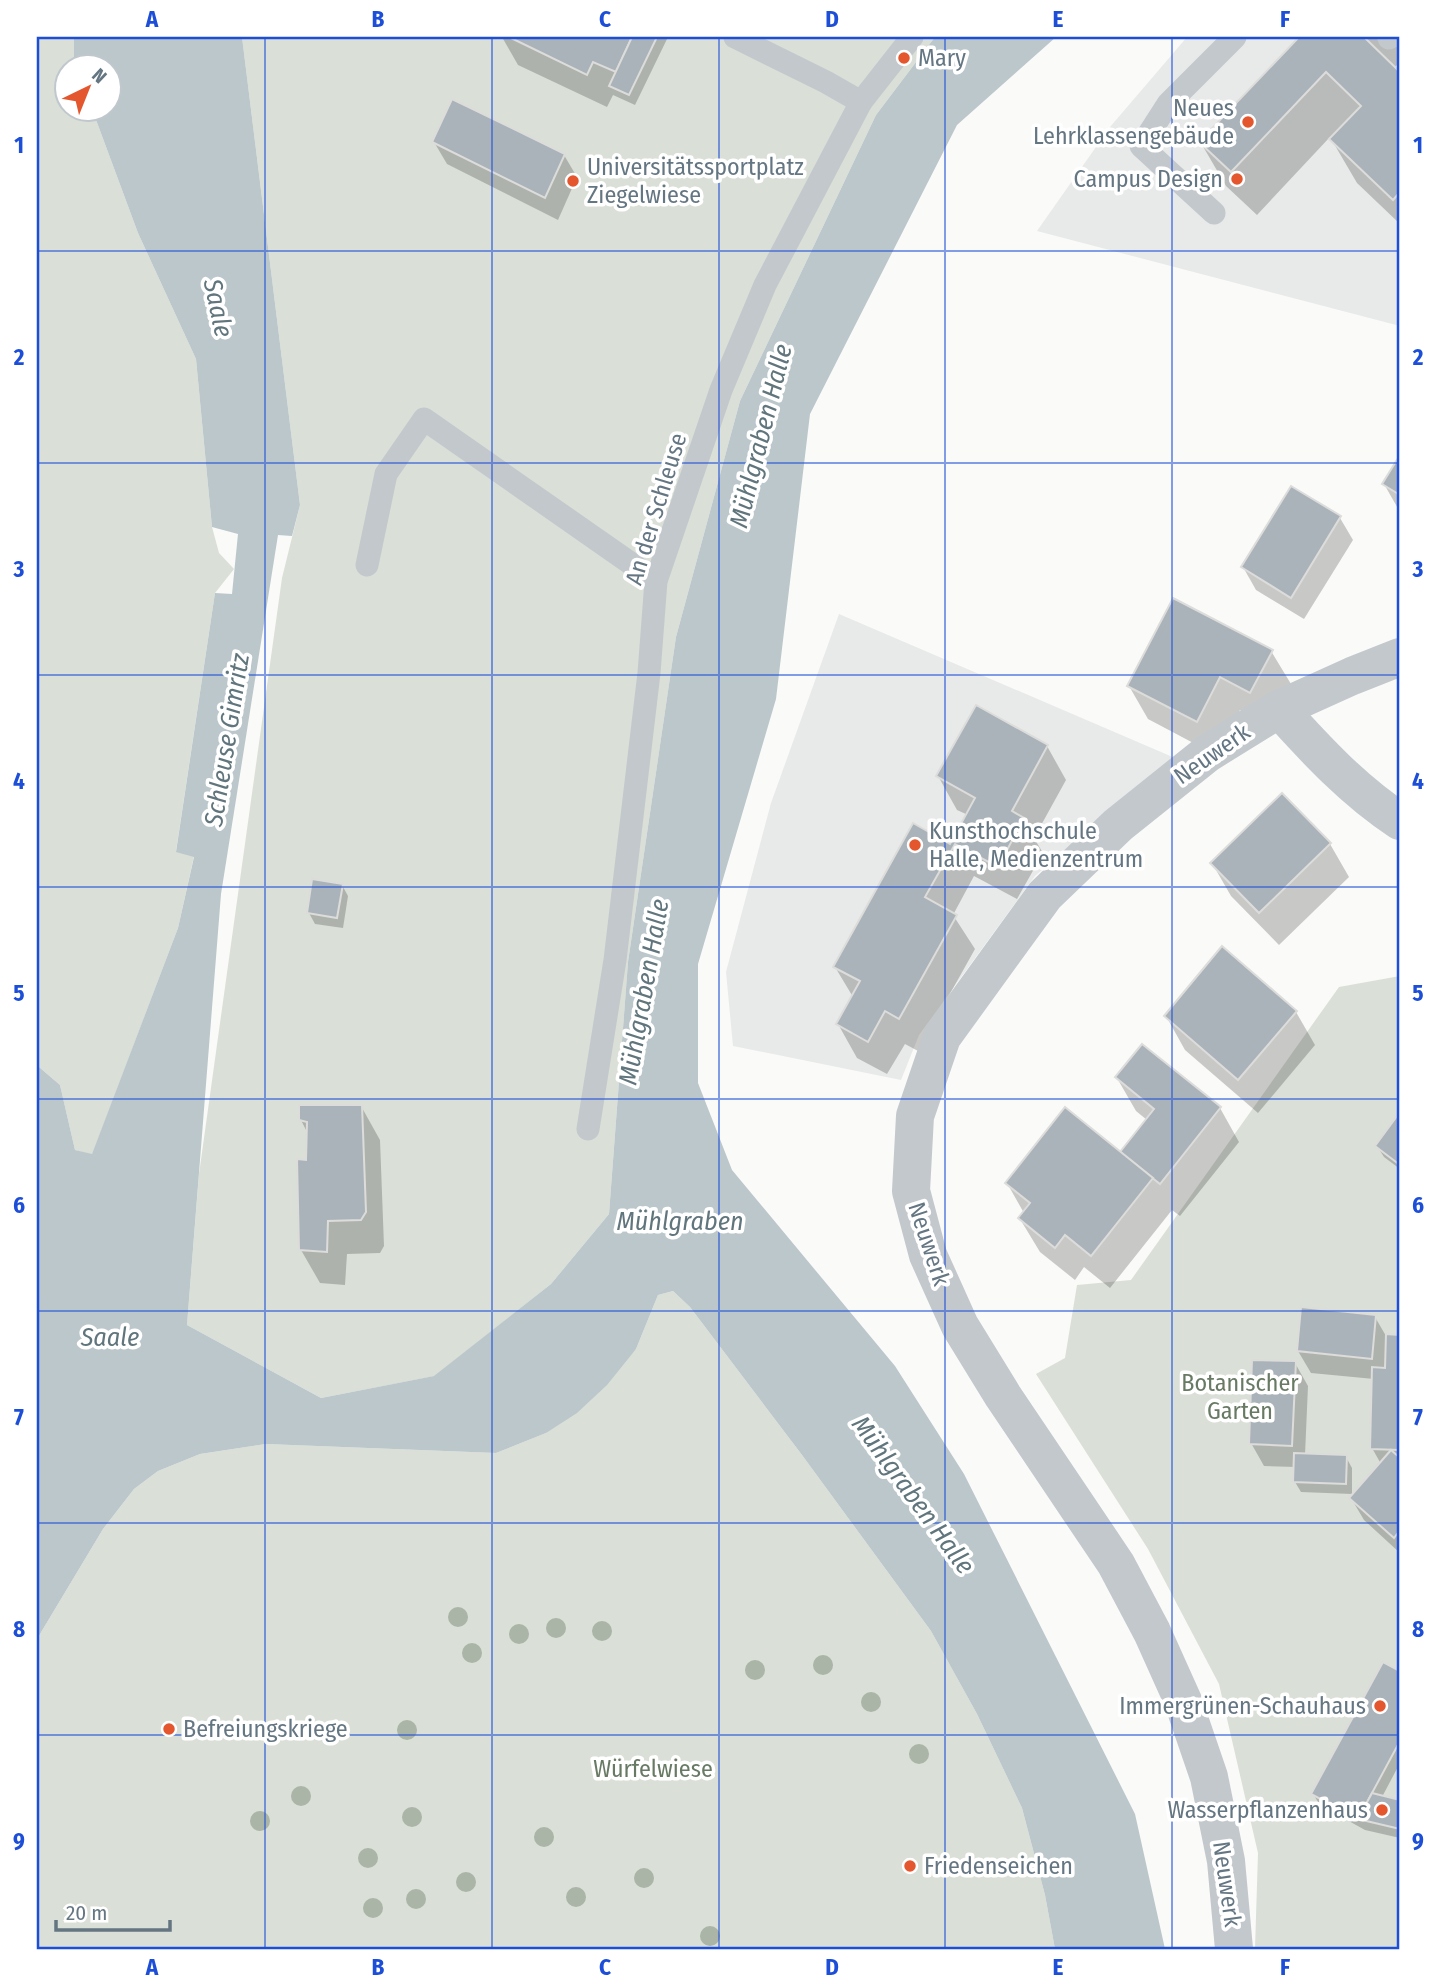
<svg xmlns="http://www.w3.org/2000/svg" width="1437" height="1986" viewBox="0 0 1437 1986" font-family="'Fira Sans Condensed',sans-serif">
  <style>
    .built { fill: #e8e9e9 }
    .green { fill: #dadfd7 }
    .water { fill: #bbc7cb }
    .shadow { fill: #0003 }
    .building { fill: #aab3b9; stroke: #dcdcda; stroke-width: 2 }
    .lines { fill: none; stroke-linecap: round; stroke-linejoin: round }
    .service { stroke: #c3c8cc; stroke-width: 23 }
    .minor { stroke: #c3c8cc; stroke-width: 38 }
    .tertiary { stroke: #c3c8cc; stroke-width: 38 }
    .tree { fill: #aab4a7 }
    .grid { fill: none; stroke: #1d4ed8; stroke-width: 2; stroke-opacity: 0.55 }
    .poi-dot { fill: #e4572e; stroke: #fff; stroke-width: 2.5 }
    .labels { text-anchor: middle; dominant-baseline: central; stroke-width: 7; stroke-linejoin: round; paint-order: stroke }
    .poi-label { font-size: 24px; fill: #657683; stroke: #fff; text-anchor: start }
    .street-label { font-size: 24px; fill: #657683; stroke: #fff }
    .park-label { font-size: 24px; fill: #687a64; stroke: #fff }
    .water-label { font-size: 26px; font-style: italic; fill: #60757c; stroke: #fff }
    .neatline { fill: none; stroke: #1d4ed8; stroke-width: 2.5 }
    .grid-label { font-size: 23px; text-anchor: middle; font-weight: bold; fill: #1d4ed8 }
  </style>
  <rect width="100%" height="100%" fill="#fafaf8"/>
  <!-- built -->
  <g class="built">
    <polygon points="1187,37 1400,37 1400,326 1037,231 1110,127"/>
    <polygon points="839,614 1182,761 1106,815 1035,876 919,1035 901,1080 733,1046 726,972 771,803"/>
  </g>
  <!-- green -->
  <g class="green">
    <polygon points="37,37 74,37 74,60 76,66 66,66 66,108 92,109 138,233 196,359 212,527 219,553 234,569 215,593 176,851 194,856 178,928 92,1155 75,1150 60,1085 39,1067 37,1059"/>
    <polygon points="242,37 935,37 876,115 740,401 676,637 628,962 609,1214 551,1284 435,1376 321,1398 187,1325 199,1174 282,578 300,505"/>
    <polygon points="1400,976 1400,1949 1255,1949 1258,1853 1219,1684 1148,1549 1036,1374 1065,1358 1077,1285 1131,1280 1339,987"/>
    <polygon points="673,1291 690,1307 802,1455 931,1631 977,1714 1022,1808 1045,1895 1055,1949 37,1949 37,1639 103,1529 134,1489 158,1471 200,1454 266,1444 496,1453 546,1433 636,1349 658,1295"/>
  </g>
  <!-- water -->
  <polygon class="water" points="74,37 242,37 300,505 292,536 278,535 221,894 187,1325 321,1398 434,1376 551,1284 609,1214 628,962 676,637 740,401 876,115 935,37 1056,37 957,125 810,414 776,699 698,964 698,1083 732,1170 895,1366 964,1474 1135,1814 1165,1949 1055,1949 1045,1895 1022,1808 977,1714 931,1631 802,1455 690,1307 673,1291 658,1295 636,1349 607,1385 577,1413 546,1433 496,1453 266,1444 200,1454 158,1471 134,1489 103,1529 37,1639 37,1059 39,1067 60,1085 75,1150 92,1154 178,928 194,857 176,852 215,593 232,594 238,534 212,527 196,359 138,233 92,109 108,108 108,66 76,66 74,60"/>
  <!-- shadow -->
  <g class="shadow">
    <polygon points="502,37 668,37 635,105 613,95 607,107 518,65"/>
    <polygon points="1301,37 1400,37 1400,62 1394,68 1398,72 1400,70 1400,224 1357,183 1330,137 1257,215 1226,186 1201,143"/>
    <polygon points="434,142 564,155 577,177 558,220 447,164"/>
    <polygon points="1400,458 1400,512 1384,484"/>
    <polygon points="1340,518 1353,540 1304,619 1256,590 1243,567"/>
    <polygon points="1271,651 1291,684 1269,725 1240,710 1216,755 1148,719 1129,686"/>
    <polygon points="1047,746 1066,780 1034,838 1043,853 1017,899 974,876 953,915 975,949 918,1051 905,1044 887,1074 857,1058 838,1024 853,997 835,967 951,846 968,815 957,810 938,776"/>
    <polygon points="1282,795 1330,844 1349,877 1279,945 1231,896 1212,863"/>
    <polygon points="342,885 348,896 343,928 315,924 309,913"/>
    <polygon points="1296,1012 1315,1045 1258,1113 1185,1050 1166,1016"/>
    <polygon points="1117,1078 1220,1108 1239,1142 1180,1216 1172,1210 1110,1288 1084,1267 1075,1280 1040,1252 1020,1219 1024,1213 1007,1183 1120,1154 1147,1120 1136,1111"/>
    <polygon points="361,1106 380,1140 384,1246 380,1253 347,1254 345,1285 320,1283 301,1250 308,1134 301,1120"/>
    <polygon points="1400,1115 1400,1169 1384,1157 1377,1146"/>
    <polygon points="1375,1317 1386,1336 1400,1336 1400,1553 1364,1520 1351,1498 1381,1464 1372,1448 1374,1379 1311,1373 1298,1351"/>
    <polygon points="1295,1363 1308,1386 1305,1455 1346,1457 1352,1468 1352,1494 1301,1492 1295,1482 1296,1467 1264,1466 1251,1443"/>
    <polygon points="1384,1664 1400,1673 1400,1763 1382,1797 1400,1802 1400,1838 1365,1830 1320,1805 1313,1794"/>
  </g>
  <!-- building -->
  <g class="building">
    <polygon points="509,37 632,37 616,72 593,62 587,75"/>
    <polygon points="632,37 657,37 629,95 609,86"/>
    <polygon points="1299,37 1364,37 1398,70 1400,68 1400,192 1393,200 1329,139 1361,106 1326,72 1231,172 1199,142"/>
    <polygon points="452,99 565,154 545,198 432,142"/>
    <polygon points="1400,455 1400,495 1382,484"/>
    <polygon points="1291,486 1341,516 1291,598 1241,567"/>
    <polygon points="1173,598 1273,650 1250,693 1220,677 1197,722 1127,686"/>
    <polygon points="976,705 1048,745 1012,811 1024,818 998,867 955,844 925,897 957,915 899,1019 885,1011 868,1042 836,1024 860,981 833,967 913,823 950,844 975,798 936,776"/>
    <polygon points="1282,793 1331,843 1259,913 1210,863"/>
    <polygon points="312,879 343,884 337,918 307,913"/>
    <polygon points="1222,946 1297,1011 1238,1080 1164,1016"/>
    <polygon points="1142,1044 1221,1107 1160,1184 1120,1152 1154,1109 1115,1077"/>
    <polygon points="299,1105 362,1105 366,1212 361,1220 328,1221 327,1252 299,1250 297,1159 306,1160 307,1122 299,1120"/>
    <polygon points="1065,1107 1153,1178 1091,1256 1065,1235 1055,1248 1018,1218 1030,1203 1005,1183"/>
    <polygon points="1400,1112 1400,1165 1375,1146"/>
    <polygon points="1301,1307 1376,1315 1372,1359 1297,1351"/>
    <polygon points="1386,1334 1400,1335 1400,1450 1370,1449 1372,1367 1385,1368"/>
    <polygon points="1252,1360 1296,1361 1292,1446 1249,1444"/>
    <polygon points="1391,1450 1400,1458 1400,1530 1394,1538 1349,1498"/>
    <polygon points="1294,1453 1347,1455 1346,1484 1293,1482"/>
    <polygon points="1383,1662 1400,1671 1400,1741 1358,1819 1311,1794"/>
    <polygon points="1372,1793 1400,1800 1400,1829 1358,1819"/>
  </g>
  <g class="lines">
    <!-- service -->
    <g class="service">
      <polyline points="735,37 826,82 861,102"/>
      <polyline points="1389,38 1391,37"/>
      <polyline points="1214,213 1141,146 1168,104 1235,37"/>
      <polyline points="367,565 386,474 424,419 656,581"/>
      <polyline points="588,1129 615,960 649,673 656,581 721,390 765,285 861,102 912,37"/>
    </g>
    <!-- minor -->
    <path class="minor" d="M1279,709c37,41 75,82 121,112"/>
    <!-- tertiary -->
    <polyline class="tertiary" points="1234,1949 1226,1861 1209,1777 1183,1701 1152,1632 1116,1564 1003,1396 960,1326 928,1255 911,1191 915,1116 942,1037 1045,895 1118,825 1208,753 1279,709 1352,676 1400,657"/>
  </g>
  <!-- trees -->
  <g class="tree">
    <circle cx="458" cy="1617" r="10"/>
    <circle cx="556" cy="1628" r="10"/>
    <circle cx="602" cy="1631" r="10"/>
    <circle cx="519" cy="1634" r="10"/>
    <circle cx="472" cy="1653" r="10"/>
    <circle cx="823" cy="1665" r="10"/>
    <circle cx="755" cy="1670" r="10"/>
    <circle cx="871" cy="1702" r="10"/>
    <circle cx="407" cy="1730" r="10"/>
    <circle cx="919" cy="1754" r="10"/>
    <circle cx="301" cy="1796" r="10"/>
    <circle cx="412" cy="1817" r="10"/>
    <circle cx="260" cy="1821" r="10"/>
    <circle cx="544" cy="1837" r="10"/>
    <circle cx="368" cy="1858" r="10"/>
    <circle cx="644" cy="1878" r="10"/>
    <circle cx="466" cy="1882" r="10"/>
    <circle cx="576" cy="1897" r="10"/>
    <circle cx="416" cy="1899" r="10"/>
    <circle cx="373" cy="1908" r="10"/>
    <circle cx="710" cy="1936" r="10"/>
  </g>
  <!-- grid -->
  <path class="grid" d="M265,37v1912M492,37v1912M719,37v1912M945,37v1912M1172,37v1912M37,251h1363M37,463h1363M37,675h1363M37,887h1363M37,1099h1363M37,1311h1363M37,1523h1363M37,1735h1363"/>
  <!-- markers -->
  <g class="poi-dot">
    <circle cx="904" cy="58" r="7"/>
    <circle cx="1248" cy="122" r="7"/>
    <circle cx="1237" cy="179" r="7"/>
    <circle cx="573" cy="181" r="7"/>
    <circle cx="915" cy="845" r="7"/>
    <circle cx="1380" cy="1706" r="7"/>
    <circle cx="169" cy="1729" r="7"/>
    <circle cx="1382" cy="1810" r="7"/>
    <circle cx="910" cy="1866" r="7"/>
  </g>
  <g class="labels">
    <!-- poi labels -->
    <g class="poi-label">
      <text x="918" y="58">Mary</text>
      <text x="1234" y="108" text-anchor="end">Neues<tspan x="1234" dy="28">Lehrklassengebäude</tspan></text>
      <text x="587" y="167">Universitätssportplatz<tspan x="587" dy="28">Ziegelwiese</tspan></text>
      <text x="1223" y="179" text-anchor="end">Campus Design</text>
      <text x="929" y="831">Kunsthochschule<tspan x="929" dy="28">Halle, Medienzentrum</tspan></text>
      <text x="1366" y="1706" text-anchor="end">Immergrünen-Schauhaus</text>
      <text x="183" y="1729">Befreiungskriege</text>
      <text x="1368" y="1810" text-anchor="end">Wasserpflanzenhaus</text>
      <text x="924" y="1866">Friedenseichen</text>
    </g>
    <!-- street labels -->
    <g class="street-label">
      <text transform="translate(656 509) rotate(-73)">An der Schleuse</text>
      <text transform="translate(1212 754) rotate(-35)">Neuwerk</text>
      <text transform="translate(929 1244) rotate(72)">Neuwerk</text>
      <text transform="translate(1227 1884) rotate(82)">Neuwerk</text>
    </g>
    <!-- park labels -->
    <g class="park-label">
      <text x="1240" y="1383">Botanischer<tspan x="1240" dy="28">Garten</tspan></text>
      <text x="653" y="1769">Würfelwiese</text>
    </g>
    <!-- water labels -->
    <g class="water-label">
      <text transform="translate(218 308) rotate(78)">Saale</text>
      <text transform="translate(761 436) rotate(-76)">Mühlgraben Halle</text>
      <text transform="translate(227 740) rotate(-81)">Schleuse Gimritz</text>
      <text transform="translate(644 992) rotate(-80)">Mühlgraben Halle</text>
      <text x="680" y="1221">Mühlgraben</text>
      <text x="110" y="1337">Saale</text>
      <text transform="translate(913 1495) rotate(54)">Mühlgraben Halle</text>
    </g>
  </g>
  <!-- border -->
  <rect width="1437" height="1986" fill="none" stroke="#ffffff" stroke-width="77"/>
  <!-- north arrow -->
  <g transform="translate(88 88) rotate(43)"><circle r="33" fill="#ffffff" stroke="#c1c8cd" stroke-width="2"/>
  <path d="M0-5L12 26L0 18L-12 26Z" fill="#e4572e"/>
  <text y="-10" font-size="19" font-weight="bold" text-anchor="middle" fill="#657683">N</text>
  </g>
  <!-- scale -->
  <path d="M56 1920v10h114v-10" fill="none" stroke="#657683" stroke-width="3.5"/>
  <text x="66" y="1920" font-size="21" fill="#657683" stroke="#ffffff" stroke-width="5" paint-order="stroke">20 m</text>
  <rect x="38" y="38" width="1360" height="1910" class="neatline"/>
  <g class="grid-label">
    <text x="152" y="27">A</text>
    <text x="378" y="27">B</text>
    <text x="605" y="27">C</text>
    <text x="832" y="27">D</text>
    <text x="1058" y="27">E</text>
    <text x="1285" y="27">F</text>
    <text x="19" y="153">1</text>
    <text x="1418" y="153">1</text>
    <text x="19" y="365">2</text>
    <text x="1418" y="365">2</text>
    <text x="19" y="577">3</text>
    <text x="1418" y="577">3</text>
    <text x="19" y="789">4</text>
    <text x="1418" y="789">4</text>
    <text x="19" y="1001">5</text>
    <text x="1418" y="1001">5</text>
    <text x="19" y="1213">6</text>
    <text x="1418" y="1213">6</text>
    <text x="19" y="1425">7</text>
    <text x="1418" y="1425">7</text>
    <text x="19" y="1637">8</text>
    <text x="1418" y="1637">8</text>
    <text x="19" y="1849">9</text>
    <text x="1418" y="1849">9</text>
    <text x="152" y="1975">A</text>
    <text x="378" y="1975">B</text>
    <text x="605" y="1975">C</text>
    <text x="832" y="1975">D</text>
    <text x="1058" y="1975">E</text>
    <text x="1285" y="1975">F</text>
  </g>
</svg>
